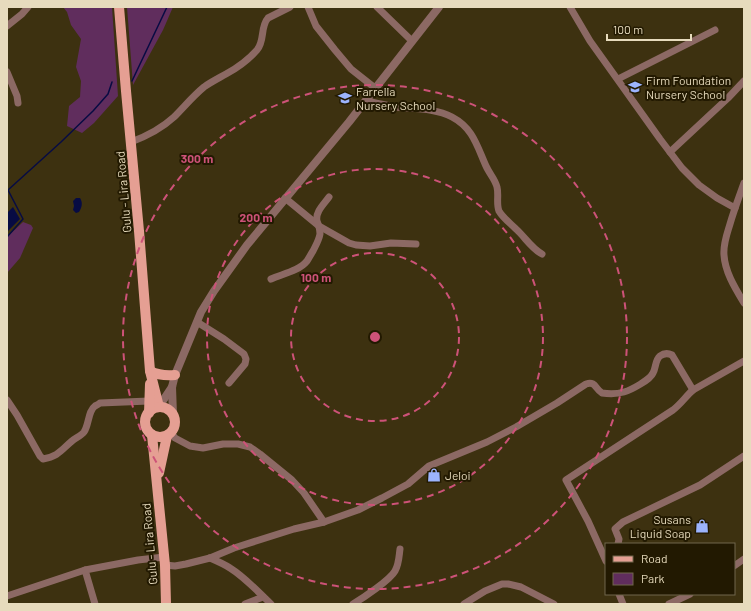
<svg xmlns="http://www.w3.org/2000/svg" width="751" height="611" viewBox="0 0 751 611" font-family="Barlow,sans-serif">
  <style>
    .green { fill: #602d5d }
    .water { fill: #070b43 }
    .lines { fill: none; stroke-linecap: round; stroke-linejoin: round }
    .stream { stroke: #070b43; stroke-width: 1.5 }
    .minor { stroke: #8c6964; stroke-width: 7 }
    .tertiary { stroke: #8c6964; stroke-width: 8 }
    .primary { stroke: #e59f93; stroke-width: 10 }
    .ring { fill: none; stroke: #cd5278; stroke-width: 2; stroke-dasharray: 7 5 }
    .labels { text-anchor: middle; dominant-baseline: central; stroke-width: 4; stroke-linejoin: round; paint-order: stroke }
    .poi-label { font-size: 12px; fill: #e7dbbd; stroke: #221901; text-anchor: start }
    .street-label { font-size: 12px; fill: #e7dbbd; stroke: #221901 }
    .centre { fill: #cd5278; stroke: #221901; stroke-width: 2 }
    .ring-label { font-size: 12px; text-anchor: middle; font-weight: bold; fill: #cd5278; stroke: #221901; stroke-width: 4; stroke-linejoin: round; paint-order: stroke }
  </style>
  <rect width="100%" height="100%" fill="#3d3110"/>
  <!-- green -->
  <g class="green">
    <polygon points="63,7 112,7 118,96 94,123 82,133 67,126 69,106 80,97 81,81 76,67 81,39 71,25 67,12"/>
    <polygon points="127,7 173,7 163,30 133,85"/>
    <polygon points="23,222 31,225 33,228 20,258 7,273 7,237"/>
  </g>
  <!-- water -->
  <g class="water">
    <path d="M76,198h4c3,5 2,9 -1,14l-3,1 -3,-3 1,-4 -1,-5z"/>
    <polygon points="13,207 20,219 7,232 7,213"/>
  </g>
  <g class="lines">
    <!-- stream -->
    <g class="stream">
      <polyline points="132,81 167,7"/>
      <polyline points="7,237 23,219 8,190 61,142 93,111 108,94 112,82"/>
    </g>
    <!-- minor -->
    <g class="minor">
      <polyline points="308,7 316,26 335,50 351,69 375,88"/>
      <polyline points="377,7 412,41"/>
      <polyline points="570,7 590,41 660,139 682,168 699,185 717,198 735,208"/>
      <polyline points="7,26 22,14 28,7"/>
      <polyline points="7,72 17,96 18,103"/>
      <polyline points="618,79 715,30"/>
      <path d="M366,101c9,2 19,4 29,6 19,2 40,1 57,10 21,11 25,29 34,49 3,7 9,13 11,21 2,8 -1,17 2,24 4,7 11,12 17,18 9,8 15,19 26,25"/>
      <path d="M131,142c16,-6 30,-13 43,-25 10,-10 19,-21 30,-30 7,-5 15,-9 22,-13 11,-6 23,-15 31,-24 8,-9 3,-23 11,-32l22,-11"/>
      <polyline points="670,152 728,98 744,81"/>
      <path d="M744,183c-5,14 -10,27 -14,41 -3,10 -7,20 -6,31 1,17 11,33 20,48"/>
      <polyline points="285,198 319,226 349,243 356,245 370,246 391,243 416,244"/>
      <path d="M271,279c11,-5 28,-8 36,-18 2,-3 4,-7 6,-10 3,-6 6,-11 7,-17 0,-5 -1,-8 -3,-13 -2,-9 7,-17 12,-24"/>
      <polyline points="197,322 224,339 244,354 246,359 245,364 229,383"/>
      <path d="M7,400l10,15 23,41 3,3c16,-3 18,-9 29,-18 3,-3 9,-5 12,-9 5,-7 4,-21 11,-26 2,-1 4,-2 5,-3l49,-2"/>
      <polyline points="171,433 175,438 190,446 203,448 223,444 238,444 250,447 260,454 292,480 304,493 324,522"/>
      <polyline points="618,544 619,539 615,529 623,522 700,485 744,456"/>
      <path d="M210,558c7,3 14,6 20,10 16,10 28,24 41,36"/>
      <path d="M606,561l-18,-40 -22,-41 107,-70c8,-6 13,-14 20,-20l51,-29"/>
      <path d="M165,565l10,1 11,-2 24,-6 24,-10 60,-19 30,-7 34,-12 24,-12 26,-14 21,-18 58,-24 29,-15 41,-24 29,-19c10,-3 9,5 16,9 7,1 15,1 22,-1 7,-2 26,-12 29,-19 3,-5 2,-13 7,-17 4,-3 8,-3 12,-1l21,35"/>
      <polyline points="734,566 744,559"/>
      <polyline points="85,570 95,604"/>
      <polyline points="619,594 623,604"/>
      <polyline points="7,596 85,570 138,560 164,557"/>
      <polyline points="245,604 263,597"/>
      <path d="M353,604c10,-6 37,-24 42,-33 4,-7 4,-15 5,-22"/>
      <polyline points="464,604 485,591 502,584 508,584 521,587 554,604"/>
      <polyline points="669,604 690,594"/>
    </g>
    <!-- tertiary -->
    <g class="tertiary">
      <polyline points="160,407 162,402 172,387"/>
      <polyline points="173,415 172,387 175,375 201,312 214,291 247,245 349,122 439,7"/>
    </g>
    <!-- primary -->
    <g class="primary">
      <polyline points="119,7 126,91 139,231 150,371 159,407"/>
      <path d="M150,371c8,4 16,5 25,4"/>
      <circle cx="160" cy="422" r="15"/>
      <polyline points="149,413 150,384"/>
      <polyline points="152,435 165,565 166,604"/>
      <polyline points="159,473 167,436"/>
    </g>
  </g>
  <!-- distance rings -->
  <g class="ring">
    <circle cx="375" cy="337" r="84"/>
    <circle cx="375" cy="337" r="168"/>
    <circle cx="375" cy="337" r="252"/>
  </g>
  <!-- icons -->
  <defs>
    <g id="school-bare" transform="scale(1.08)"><path d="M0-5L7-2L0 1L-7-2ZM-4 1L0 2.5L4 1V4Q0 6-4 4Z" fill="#9cb4fd" stroke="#221901" stroke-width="2.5" paint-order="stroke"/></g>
    <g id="shop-bare" transform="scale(1.08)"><path d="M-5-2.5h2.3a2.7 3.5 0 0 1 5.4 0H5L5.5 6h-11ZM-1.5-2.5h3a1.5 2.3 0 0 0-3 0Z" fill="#9cb4fd" stroke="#221901" stroke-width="2.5" paint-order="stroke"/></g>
  </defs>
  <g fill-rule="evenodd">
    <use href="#school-bare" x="635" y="87"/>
    <use href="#school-bare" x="345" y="98"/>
    <use href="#shop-bare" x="434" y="475"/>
    <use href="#shop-bare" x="702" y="526"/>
  </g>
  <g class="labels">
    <!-- poi labels -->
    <g class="poi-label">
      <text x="646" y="80">Firm Foundation<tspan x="646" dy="14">Nursery School</tspan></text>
      <text x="356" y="91">Farrella<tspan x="356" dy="14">Nursery School</tspan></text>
      <text x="445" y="475">Jeloi</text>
      <text x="691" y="519" text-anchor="end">Susans<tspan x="691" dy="14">Liquid Soap</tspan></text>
    </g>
    <!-- street labels -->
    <g class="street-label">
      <text transform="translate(123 192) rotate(-95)">Gulu - Lira Road</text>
      <text transform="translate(149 544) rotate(-95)">Gulu - Lira Road</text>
    </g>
  </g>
  <circle cx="375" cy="337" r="6" class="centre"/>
  <g class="ring-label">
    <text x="197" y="163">300 m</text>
    <text x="256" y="222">200 m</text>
    <text x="316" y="282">100 m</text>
  </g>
  <!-- border -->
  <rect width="751" height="611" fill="none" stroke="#e7dbbd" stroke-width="16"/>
  <!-- legend -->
  <rect x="605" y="543" width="130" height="52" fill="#221901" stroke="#71674c"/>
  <rect x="613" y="556" width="20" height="6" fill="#e59f93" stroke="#71674c"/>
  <text x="641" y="563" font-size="12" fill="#e7dbbd">Road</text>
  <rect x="613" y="573" width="20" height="12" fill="#602d5d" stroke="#71674c"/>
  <text x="641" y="583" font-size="12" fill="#e7dbbd">Park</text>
  <!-- scale -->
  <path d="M607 34v6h84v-6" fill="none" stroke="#e7dbbd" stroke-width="2"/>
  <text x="613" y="34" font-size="12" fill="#e7dbbd" stroke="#221901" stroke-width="3" paint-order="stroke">100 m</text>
</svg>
